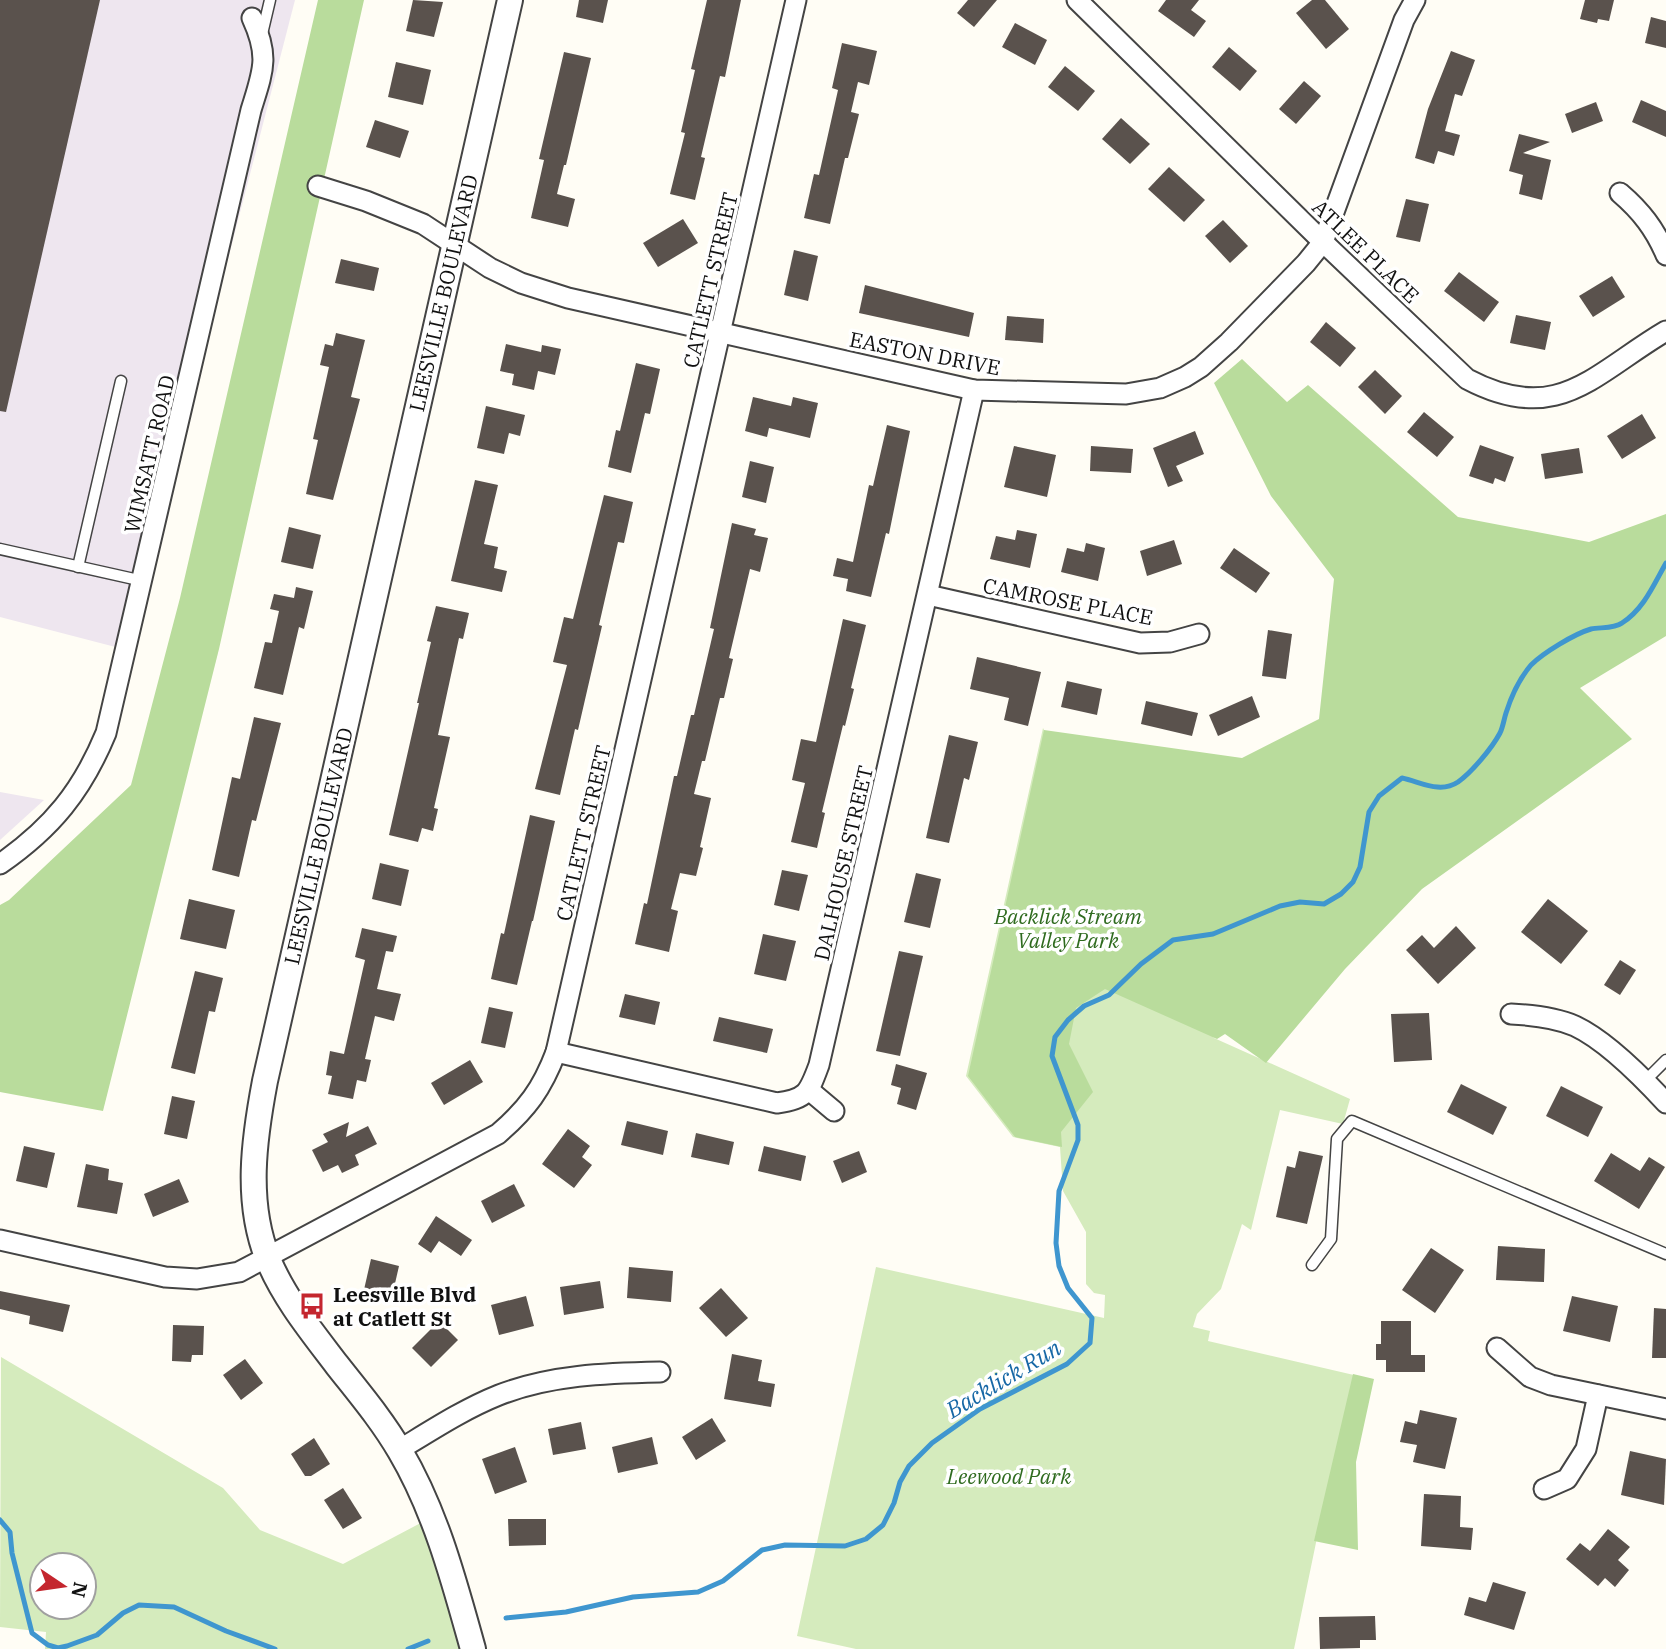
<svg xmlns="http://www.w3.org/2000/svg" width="1666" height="1649" viewBox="0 0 1666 1649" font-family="'IBM Plex Serif',serif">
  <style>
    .industrial { fill: #eee6ef }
    .green { fill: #d5ebbd; fill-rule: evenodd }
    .forest { fill: #b9dc9c }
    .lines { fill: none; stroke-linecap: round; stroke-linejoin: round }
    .stream { stroke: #3f96cf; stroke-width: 5 }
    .building { fill: #5a524d }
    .service-casing { stroke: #444; stroke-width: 13 }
    .minor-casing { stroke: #444; stroke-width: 23 }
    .tertiary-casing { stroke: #444; stroke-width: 28 }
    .service { stroke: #fff; stroke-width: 10 }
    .minor { stroke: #fff; stroke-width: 19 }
    .tertiary { stroke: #fff; stroke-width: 24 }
    .labels { text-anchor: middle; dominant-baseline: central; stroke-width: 7; stroke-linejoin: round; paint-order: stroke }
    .street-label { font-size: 21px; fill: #111; stroke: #fff }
    .park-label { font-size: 21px; font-style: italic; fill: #2f6b1f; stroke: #fff }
    .poi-label { font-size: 21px; font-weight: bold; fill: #111; stroke: #fff; text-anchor: start }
    .water-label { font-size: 23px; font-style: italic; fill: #1768a6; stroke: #fff }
  </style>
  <rect width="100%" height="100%" fill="#fffdf5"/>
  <!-- industrial -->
  <g class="industrial">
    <polygon points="0,0 295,0 127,650 0,617"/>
    <polygon points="0,792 44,800 0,840"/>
  </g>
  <!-- green -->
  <g class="green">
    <polygon points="1043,728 1136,912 1214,1038 1350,1099 1343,1124 1280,1110 1251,1230 1242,1224 1221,1289 1197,1314 1193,1327 1210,1331 1208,1341 1371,1379 1318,1533 1294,1649 856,1649 797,1636 876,1267 1104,1318 1105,1295 1094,1293 1086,1284 1086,1232 1063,1191 1060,1147 1013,1137 966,1076"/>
    <path d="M1,1357l222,131 37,42 83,34 89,-47 40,132h-427l1,-17 -46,-5zM42,1565h42v42h-42z"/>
  </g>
  <!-- forest -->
  <g class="forest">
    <polygon points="318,0 364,0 219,649 103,1111 0,1092 0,905 9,900 131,785 180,598"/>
    <polygon points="1242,359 1287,402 1308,385 1458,517 1589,542 1666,514 1666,636 1580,688 1632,739 1422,889 1345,969 1266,1063 1225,1034 1217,1039 1105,989 1076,1008 1069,1044 1093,1092 1061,1132 1062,1147 1015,1137 968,1076 1044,730 1242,758 1319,719 1334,579 1271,496 1214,383"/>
    <polygon points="1353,1374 1374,1379 1356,1462 1358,1550 1314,1541"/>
  </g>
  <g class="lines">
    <!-- stream -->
    <g class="stream">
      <polyline points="0,1520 10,1532 12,1553 32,1633 48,1645 58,1648 67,1646 97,1635 123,1613 139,1605 174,1607 226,1631 275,1649"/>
      <path d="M506,1618l60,-6 67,-15 65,-5 25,-11 39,-31 23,-5 60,1 21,-7 17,-14 11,-22 6,-21 9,-16 23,-23 48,-34 87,-45 23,-21 2,-25 -24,-30 -9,-22 -3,-23 3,-52 19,-51v-15l-26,-69 3,-19 13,-17 16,-14 25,-11 32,-31 32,-24 40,-6 67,-28 20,-4 24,2 17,-10 12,-12 7,-15 9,-55 10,-16 23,-18c19,4 38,16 56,4 14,-10 34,-34 42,-49 3,-6 4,-14 6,-20 5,-16 14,-35 25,-48 12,-12 43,-31 60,-36 9,-2 23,0 31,-6 22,-14 32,-39 44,-60"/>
      <polyline points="408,1649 428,1641"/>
    </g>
  </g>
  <!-- building -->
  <g class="building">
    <polygon points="0,0 100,0 6,412 0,411"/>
    <polygon points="413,0 443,2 434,37 406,31"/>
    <polygon points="579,0 608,0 603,23 576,17"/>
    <polygon points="707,0 741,0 725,77 720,76 701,157 705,158 695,200 670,194 685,133 681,132 695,70 691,69"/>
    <polygon points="968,0 997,0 974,27 957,13"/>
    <polygon points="1166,0 1199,0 1191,10 1206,21 1194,37 1158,11"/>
    <polygon points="1312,0 1325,0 1349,29 1326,49 1296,13"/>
    <polygon points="1585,0 1614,0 1609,21 1598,19 1597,23 1580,19"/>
    <polygon points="1651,17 1666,21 1666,48 1645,43"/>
    <polygon points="1015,23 1047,40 1035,65 1002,47"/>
    <polygon points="842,43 877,51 869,85 858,82 851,112 859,114 848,158 845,158 830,224 804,218 814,174 819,175 838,90 832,88"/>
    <polygon points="1229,47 1257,71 1240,91 1212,67"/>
    <polygon points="1451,51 1475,60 1462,96 1455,94 1445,131 1460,135 1454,156 1438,151 1434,164 1415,158 1428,109"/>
    <polygon points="564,52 591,58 566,165 564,165 557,194 575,199 568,227 531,218 544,160 539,159"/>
    <polygon points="396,62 431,70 423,105 388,97"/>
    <polygon points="1065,66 1095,91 1078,111 1048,87"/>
    <polygon points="1304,81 1321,96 1296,124 1279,109"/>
    <polygon points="1641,100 1666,111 1666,137 1632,122"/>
    <polygon points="1596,102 1603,121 1572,133 1565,114"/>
    <polygon points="1121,118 1150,144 1130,164 1102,139"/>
    <polygon points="375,120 409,131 400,158 366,147"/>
    <polygon points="1519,134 1550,142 1523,153 1551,160 1542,200 1519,194 1523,175 1509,171"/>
    <polygon points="1169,167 1205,200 1184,222 1148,189"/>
    <polygon points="1406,199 1429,204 1420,242 1396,237"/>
    <polygon points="683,219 698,243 658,267 643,243"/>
    <polygon points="1223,220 1248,246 1230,263 1205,236"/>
    <polygon points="794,250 818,256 808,301 784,295"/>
    <polygon points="341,259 379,268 374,291 335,283"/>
    <polygon points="1459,272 1499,302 1484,322 1444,291"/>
    <polygon points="1612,276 1625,297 1593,317 1579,296"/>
    <polygon points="865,285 974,313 969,337 859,313"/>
    <polygon points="1516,315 1551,322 1545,350 1510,343"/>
    <polygon points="1007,316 1044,319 1043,343 1005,340"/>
    <polygon points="1326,322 1356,348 1340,367 1310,342"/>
    <polygon points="336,333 365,340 351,397 360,399 333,500 306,494 318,440 313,439 329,367 320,365 325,344 333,346"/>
    <polygon points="506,344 541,352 542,345 561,349 555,375 538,371 534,390 512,385 514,374 500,371"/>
    <polygon points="636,363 660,369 650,414 645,413 631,473 608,467 616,430 620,431"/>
    <polygon points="1375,370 1402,396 1385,414 1358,387"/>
    <polygon points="753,397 791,406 793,397 818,403 810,438 769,428 767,437 745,431"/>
    <polygon points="486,406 525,415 520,436 509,433 504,454 477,448"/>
    <polygon points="1424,412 1454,437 1437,457 1407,432"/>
    <polygon points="1642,414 1656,438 1622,459 1607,436"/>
    <polygon points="887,425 910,431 889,534 886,533 871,597 846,591 848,579 833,576 837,558 853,562 869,485 873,486"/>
    <polygon points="1195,431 1204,454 1176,466 1183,481 1168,487 1153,448"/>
    <polygon points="1480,445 1514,457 1505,482 1495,478 1493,484 1469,476"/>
    <polygon points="1014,446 1056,455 1047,497 1004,487"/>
    <polygon points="1091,446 1133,449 1131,473 1090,471"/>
    <polygon points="1579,448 1583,473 1545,479 1541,454"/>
    <polygon points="750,461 774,467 766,503 742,497"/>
    <polygon points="475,480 498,485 484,544 498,547 494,568 507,571 502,592 451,581"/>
    <polygon points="604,495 633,502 624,543 618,542 599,625 602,626 578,730 575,729 560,795 535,789 567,665 553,662 564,617 573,619"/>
    <polygon points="732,523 756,529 754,535 768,538 760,572 750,569 729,658 733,659 724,698 720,698 705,761 702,761 694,794 711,798 700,847 703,848 696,876 680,873 671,909 678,911 669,952 635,944 644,903 647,904 674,776 677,776 691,715 694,715 714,629 710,628"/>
    <polygon points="289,527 321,535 313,569 281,562"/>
    <polygon points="1017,530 1037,534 1030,568 990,559 996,536 1015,540"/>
    <polygon points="1174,540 1182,564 1147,576 1140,551"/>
    <polygon points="1086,543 1105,548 1098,581 1061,572 1067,548 1084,552"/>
    <polygon points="1234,548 1270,573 1256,593 1220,568"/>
    <polygon points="296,587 313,591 304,629 299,627 283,695 254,688 265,642 272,643 279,611 270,609 274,594 294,598"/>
    <polygon points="436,606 469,613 463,639 459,638 438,735 450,737 434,808 438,809 433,831 422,828 418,842 389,835 419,703 417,703 431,642 427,641"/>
    <polygon points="843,619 866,625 851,688 854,689 845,726 843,725 822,812 825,813 817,848 791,842 805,783 792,780 801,739 816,742"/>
    <polygon points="1268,630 1292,634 1286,679 1262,676"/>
    <polygon points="977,657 1041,672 1028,726 1004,720 1009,698 970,689"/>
    <polygon points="1067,681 1102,689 1097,715 1061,707"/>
    <polygon points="1252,696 1260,717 1218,736 1209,715"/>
    <polygon points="1146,701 1198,713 1192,736 1141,724"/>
    <polygon points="254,717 281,723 256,821 252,820 239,877 212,870 232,777 240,779"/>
    <polygon points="949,735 978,742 969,780 964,778 949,843 926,838"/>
    <polygon points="530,815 555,821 533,921 532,921 517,985 491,979 501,933 504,934"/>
    <polygon points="380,863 409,870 401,906 372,899"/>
    <polygon points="782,870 808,875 799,911 774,905"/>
    <polygon points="916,873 941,879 930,928 904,922"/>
    <polygon points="189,899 235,910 226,949 180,939"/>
    <polygon points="1548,899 1588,931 1561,964 1521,932"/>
    <polygon points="1456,926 1476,948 1438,984 1406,950 1422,935 1434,948"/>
    <polygon points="362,928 397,936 393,952 386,951 377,989 401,994 394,1021 375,1016 365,1059 371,1060 366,1082 357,1080 353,1099 328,1094 332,1076 326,1075 330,1051 344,1054 365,960 355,957"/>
    <polygon points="763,934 796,941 786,981 754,974"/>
    <polygon points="899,951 923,956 900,1056 876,1051"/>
    <polygon points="1620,960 1636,970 1620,995 1604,985"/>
    <polygon points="195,971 223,978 215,1012 209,1011 195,1074 171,1068"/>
    <polygon points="625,994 660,1002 655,1025 619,1017"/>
    <polygon points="489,1007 513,1012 505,1048 481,1043"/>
    <polygon points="1429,1013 1432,1060 1394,1062 1391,1014"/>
    <polygon points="719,1017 773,1029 767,1053 713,1041"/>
    <polygon points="470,1060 483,1082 444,1105 431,1083"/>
    <polygon points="896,1064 927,1073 916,1110 897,1104 901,1088 891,1085"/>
    <polygon points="1461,1084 1507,1107 1493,1135 1447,1112"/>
    <polygon points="1561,1086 1603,1107 1588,1137 1546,1116"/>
    <polygon points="172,1096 195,1101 187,1139 164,1134"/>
    <polygon points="627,1121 668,1131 663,1155 621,1145"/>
    <polygon points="349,1122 346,1137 368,1126 377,1144 355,1155 359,1165 342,1173 338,1165 323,1172 312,1150 328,1142 323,1134"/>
    <polygon points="568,1129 590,1146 582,1157 592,1165 574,1188 542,1164"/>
    <polygon points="696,1133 734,1142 729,1165 691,1157"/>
    <polygon points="24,1146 55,1153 47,1188 16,1181"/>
    <polygon points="764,1146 806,1156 801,1181 758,1171"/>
    <polygon points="859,1151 867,1172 842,1183 833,1161"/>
    <polygon points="1299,1151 1323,1156 1307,1224 1276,1217 1287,1166 1295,1168"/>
    <polygon points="1611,1153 1640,1171 1649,1157 1665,1167 1639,1209 1594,1181"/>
    <polygon points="86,1164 109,1169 108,1180 123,1183 117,1214 77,1207"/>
    <polygon points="179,1179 189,1202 153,1217 144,1194"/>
    <polygon points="514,1184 525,1206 492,1223 481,1201"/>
    <polygon points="436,1216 472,1240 461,1256 439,1241 431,1253 418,1244"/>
    <polygon points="1498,1246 1545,1249 1544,1282 1496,1280"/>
    <polygon points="1431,1248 1464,1270 1435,1313 1402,1290"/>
    <polygon points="371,1259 399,1266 391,1301 363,1294"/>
    <polygon points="629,1267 673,1271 671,1302 627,1298"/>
    <polygon points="600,1281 604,1308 564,1315 560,1287"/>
    <polygon points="721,1288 748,1318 726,1337 699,1308"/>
    <polygon points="0,1291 70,1305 63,1332 29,1324 30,1316 0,1309"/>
    <polygon points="526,1296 534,1326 499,1335 491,1305"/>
    <polygon points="1572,1296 1618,1306 1610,1342 1563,1331"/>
    <polygon points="1654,1308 1666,1309 1666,1358 1652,1358"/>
    <polygon points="439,1321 458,1340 431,1367 412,1348"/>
    <polygon points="1381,1321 1411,1321 1411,1355 1425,1355 1425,1372 1386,1372 1386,1360 1376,1360 1376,1344 1381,1344"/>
    <polygon points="173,1325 204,1326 203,1355 192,1355 191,1362 172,1361"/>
    <polygon points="732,1354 762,1360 758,1381 775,1384 771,1407 724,1399"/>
    <polygon points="245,1359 263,1383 241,1400 223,1375"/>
    <polygon points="1420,1410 1457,1418 1445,1469 1413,1462 1417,1445 1400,1442 1405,1421 1417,1424"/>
    <polygon points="712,1418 726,1441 696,1460 682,1437"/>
    <polygon points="581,1422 586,1449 553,1455 548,1429"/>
    <polygon points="652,1437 658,1464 618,1473 612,1447"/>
    <polygon points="314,1438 330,1464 311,1476 305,1476 291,1454"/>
    <polygon points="515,1447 527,1482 495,1494 482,1459"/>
    <polygon points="1630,1451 1666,1459 1664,1505 1621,1495"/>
    <polygon points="343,1488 362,1518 343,1529 324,1500"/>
    <polygon points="1424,1494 1461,1496 1460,1527 1473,1528 1471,1550 1421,1546"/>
    <polygon points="508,1519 546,1519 546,1545 509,1546"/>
    <polygon points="1608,1529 1630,1547 1618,1560 1629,1570 1615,1587 1605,1578 1598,1586 1566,1559 1580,1543 1590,1551"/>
    <polygon points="1493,1582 1526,1592 1514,1630 1464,1615 1469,1597 1486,1602"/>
    <polygon points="1375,1616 1376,1640 1360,1640 1360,1648 1320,1649 1319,1617"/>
  </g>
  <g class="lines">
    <!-- service casing -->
    <g class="service-casing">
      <g id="service">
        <polyline points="262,34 270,0"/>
        <polyline points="0,549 143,581"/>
        <polyline points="78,567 121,381"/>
        <polyline points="1645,1081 1666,1060"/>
        <polyline points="1312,1265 1331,1239 1337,1139 1352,1121 1666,1254"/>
      </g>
    </g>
    <!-- minor casing -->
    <g class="minor-casing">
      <g id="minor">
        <path d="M1077,0l246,242 144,137c91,48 126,-5 199,-48"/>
        <polyline points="318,186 366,201 423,224 490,268 521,283 568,298 974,390 1126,394 1160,388 1185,377 1201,367 1229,342 1306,263 1323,242 1404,20 1415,0"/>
        <path d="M1620,193c21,18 35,36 46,62"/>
        <polyline points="928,595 1140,643 1170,642 1199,634"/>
        <path d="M0,864c52,-36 82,-73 106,-131l145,-623c12,-39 19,-53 1,-92"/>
        <path d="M1511,1014c20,1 46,4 64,12 32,15 67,51 91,77"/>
        <path d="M556,1052l221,51c30,-4 32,-11 42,-38l155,-675"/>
        <polyline points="809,1090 834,1111"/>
        <path d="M0,1240l165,37 32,2 42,-7 259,-138c29,-25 44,-45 58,-82l240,-1052"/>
        <polyline points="1497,1348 1530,1377 1551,1385 1666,1409"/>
        <path d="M399,1450c33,-20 65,-41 100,-55 51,-20 107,-22 161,-23"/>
        <polyline points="1544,1489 1567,1479 1586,1449 1598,1395"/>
      </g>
    </g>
    <!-- tertiary casing -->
    <g class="tertiary-casing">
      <path id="tertiary" d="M473,1649c-19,-68 -37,-137 -73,-198 -18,-31 -41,-58 -63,-86 -25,-33 -53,-67 -69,-106 -23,-57 -14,-120 -3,-178l245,-1081"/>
    </g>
    <!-- service -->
    <use href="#service" class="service"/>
    <!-- minor -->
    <use href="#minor" class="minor"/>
    <!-- tertiary -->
    <use href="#tertiary" class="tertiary"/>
  </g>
  <!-- icons -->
  <defs>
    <g id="bus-bare" transform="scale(2.1)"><path d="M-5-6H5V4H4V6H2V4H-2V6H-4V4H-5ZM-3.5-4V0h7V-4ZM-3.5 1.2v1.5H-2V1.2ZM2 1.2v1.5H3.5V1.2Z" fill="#c4262e" stroke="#fff" stroke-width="2.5" paint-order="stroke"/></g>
  </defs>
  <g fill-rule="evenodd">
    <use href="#bus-bare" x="312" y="1306"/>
  </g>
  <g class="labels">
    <!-- street labels -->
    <g class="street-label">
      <text transform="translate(1366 251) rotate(44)">ATLEE PLACE</text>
      <text transform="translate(710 280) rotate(-77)">CATLETT STREET</text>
      <text transform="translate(443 293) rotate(-77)">LEESVILLE BOULEVARD</text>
      <text transform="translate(925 353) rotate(11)">EASTON DRIVE</text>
      <text transform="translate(149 454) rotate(-77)">WIMSATT ROAD</text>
      <text transform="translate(1068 601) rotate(11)">CAMROSE PLACE</text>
      <text transform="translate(583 833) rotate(-77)">CATLETT STREET</text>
      <text transform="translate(318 846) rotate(-77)">LEESVILLE BOULEVARD</text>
      <text transform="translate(843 863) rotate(-77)">DALHOUSE STREET</text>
    </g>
    <!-- park labels -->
    <g class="park-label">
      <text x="1068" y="916">Backlick Stream<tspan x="1068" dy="24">Valley Park</tspan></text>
      <text x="1009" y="1476">Leewood Park</text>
    </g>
    <!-- poi labels -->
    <g class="poi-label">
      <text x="333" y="1294">Leesville Blvd<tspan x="333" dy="24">at Catlett St</tspan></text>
    </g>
    <!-- water labels -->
    <g class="water-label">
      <text transform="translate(1003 1378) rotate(-31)">Backlick Run</text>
    </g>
  </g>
  <!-- north arrow -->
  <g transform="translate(63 1586) rotate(103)"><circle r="33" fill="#ffffff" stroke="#a0a0a0" stroke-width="2"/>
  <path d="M0-5L12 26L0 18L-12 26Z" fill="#c4262e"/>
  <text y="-10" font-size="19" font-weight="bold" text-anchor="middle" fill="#111111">N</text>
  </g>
</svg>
